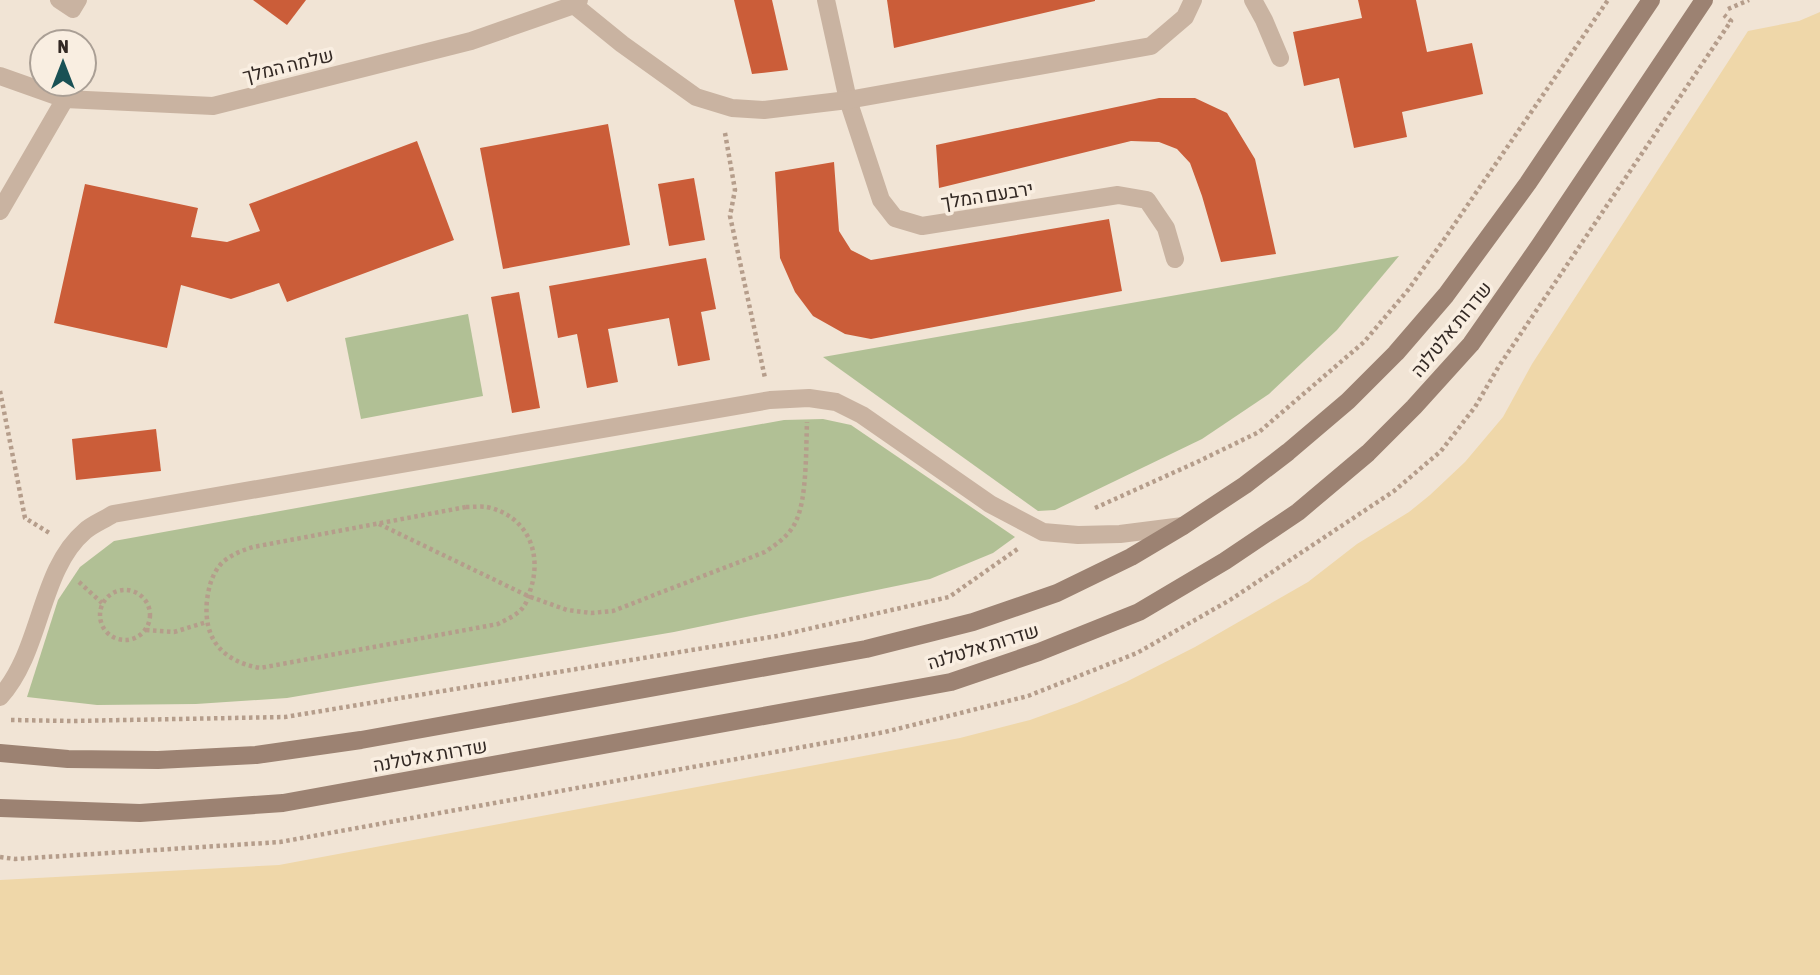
<svg xmlns="http://www.w3.org/2000/svg" width="1820" height="975" viewBox="0 0 1820 975" font-family="'Asap Condensed',Heebo,sans-serif">
  <style>
    .green { fill: #b1c095 }
    .sand { fill: #efd7a9 }
    .building { fill: #cb5d39 }
    .lines { fill: none; stroke-linecap: round; stroke-linejoin: round }
    .path { stroke: #b59d8b; stroke-width: 4.5; stroke-dasharray: 3.5 3.5; stroke-linecap: butt }
    .service { stroke: #c9b3a1; stroke-width: 16 }
    .minor { stroke: #c9b3a1; stroke-width: 18 }
    .secondary { stroke: #9c8272; stroke-width: 18 }
    .labels { text-anchor: middle; dominant-baseline: central; stroke-width: 7; stroke-linejoin: round; paint-order: stroke }
    .street-label { font-size: 19px; fill: #332924; stroke: #f9eee1 }
  </style>
  <rect width="100%" height="100%" fill="#f1e4d5"/>
  <!-- green -->
  <g class="green">
    <polygon points="1399,256 1337,330 1269,394 1202,439 1055,510 1038,511 823,357"/>
    <polygon points="468,314 483,396 361,419 345,338"/>
    <polygon points="823,419 851,425 1015,537 993,553 930,579 674,632 287,698 196,704 97,705 27,697 58,600 80,567 114,541 784,420"/>
  </g>
  <!-- sand -->
  <polygon class="sand" points="1820,12 1820,975 0,975 0,880 279,865 960,738 1030,720 1077,703 1126,682 1195,647 1308,582 1357,544 1409,512 1430,495 1465,462 1503,417 1532,364 1748,31 1799,21"/>
  <!-- building -->
  <g class="building">
    <polygon points="253,0 306,0 287,25"/>
    <polygon points="734,0 772,0 788,70 752,74"/>
    <polygon points="887,0 1095,0 1095,1 894,48"/>
    <polygon points="1358,0 1416,0 1427,52 1472,43 1483,94 1402,112 1407,137 1354,148 1339,78 1304,86 1293,32 1362,18"/>
    <polygon points="1159,98 1195,98 1227,113 1255,159 1276,254 1221,262 1202,196 1190,163 1177,149 1159,142 1131,141 939,188 936,145"/>
    <polygon points="608,124 630,245 503,269 480,148"/>
    <polygon points="417,141 454,240 287,302 279,283 231,299 181,285 167,348 54,323 85,184 198,208 191,237 227,242 260,231 249,204"/>
    <polygon points="834,162 839,231 851,250 871,260 1109,219 1122,291 871,339 845,334 813,316 795,292 780,258 775,172"/>
    <polygon points="694,178 705,240 669,246 658,184"/>
    <polygon points="706,258 716,309 701,312 710,360 678,366 669,318 608,329 618,382 587,388 577,334 558,338 549,286"/>
    <polygon points="519,292 540,408 512,413 491,297"/>
    <polygon points="156,429 161,471 76,480 72,439"/>
  </g>
  <g class="lines">
    <!-- path -->
    <g class="path">
      <polyline points="1728,9 1749,0"/>
      <polyline points="725,133 735,190 730,216 765,378"/>
      <polyline points="0,391 25,518 51,534"/>
      <path d="M466,507c7,0 15,-1 21,0 41,9 56,47 43,84 -1,4 -3,11 -6,15 -6,9 -17,13 -26,18l-238,44c-38,-7 -57,-29 -53,-68 2,-15 6,-29 17,-39 9,-7 19,-11 29,-14z"/>
      <polyline points="1095,508 1197,462 1259,432 1364,342 1408,290 1445,238 1608,0"/>
      <path d="M379,524l149,72 39,14 24,3 22,-2 152,-59c12,-8 25,-17 31,-31 11,-22 10,-74 11,-99"/>
      <polyline points="79,582 102,603"/>
      <circle cx="125" cy="615" r="25"/>
      <polyline points="146,630 174,632 207,622"/>
      <polyline points="11,720 72,721 285,717 777,636 949,597 1019,548"/>
      <polyline points="0,857 15,859 280,842 885,732 1028,696 1137,653 1230,600 1394,491 1441,451 1475,407 1499,366 1731,21 1724,15"/>
    </g>
    <!-- service -->
    <polyline class="service" points="58,0 73,10 79,0"/>
    <!-- minor -->
    <g class="minor">
      <polyline points="826,0 848,100 881,200 895,218 922,226 1118,195 1147,200 1166,228 1175,259"/>
      <polyline points="1253,0 1264,20 1280,58"/>
      <polyline points="574,5 622,44 696,97 732,108 764,110 848,100 1151,46 1185,17 1193,0"/>
      <polyline points="0,76 65,99 213,106 471,41 574,5 579,0"/>
      <polyline points="0,211 65,99"/>
      <path d="M0,697c42,-46 39,-127 85,-166 8,-7 19,-11 28,-17l657,-114 39,-2 27,4 26,13 128,89 53,28 35,3 42,-1 63,-8"/>
    </g>
    <!-- secondary -->
    <g class="secondary">
      <polyline points="0,753 68,759 158,760 256,755 361,740 866,649 973,622 1057,593 1131,557 1183,526 1245,485 1288,452 1348,401 1396,353 1446,295 1528,183 1651,0"/>
      <polyline points="0,808 140,813 283,803 951,682 1039,652 1139,612 1225,561 1298,512 1368,453 1414,407 1471,344 1540,245 1704,0"/>
    </g>
  </g>
  <g class="labels">
    <!-- street labels -->
    <g class="street-label">
      <text transform="translate(288 65) rotate(-14)">שלמה המלך</text>
      <text transform="translate(987 195) rotate(-9)">ירבעם המלך</text>
      <text transform="translate(1451 329) rotate(-51)">שדרות אלטלנה</text>
      <text transform="translate(983 646) rotate(-17)">שדרות אלטלנה</text>
      <text transform="translate(430 755) rotate(-10)">שדרות אלטלנה</text>
    </g>
  </g>
  <!-- north arrow -->
  <g transform="translate(63 63)"><circle r="33" fill="#f9eee1" stroke="#aa9f95" stroke-width="2"/>
  <path d="M0-5L12 26L0 18L-12 26Z" fill="#195155"/>
  <text y="-10" font-size="19" font-weight="bold" text-anchor="middle" fill="#332924">N</text>
  </g>
</svg>
